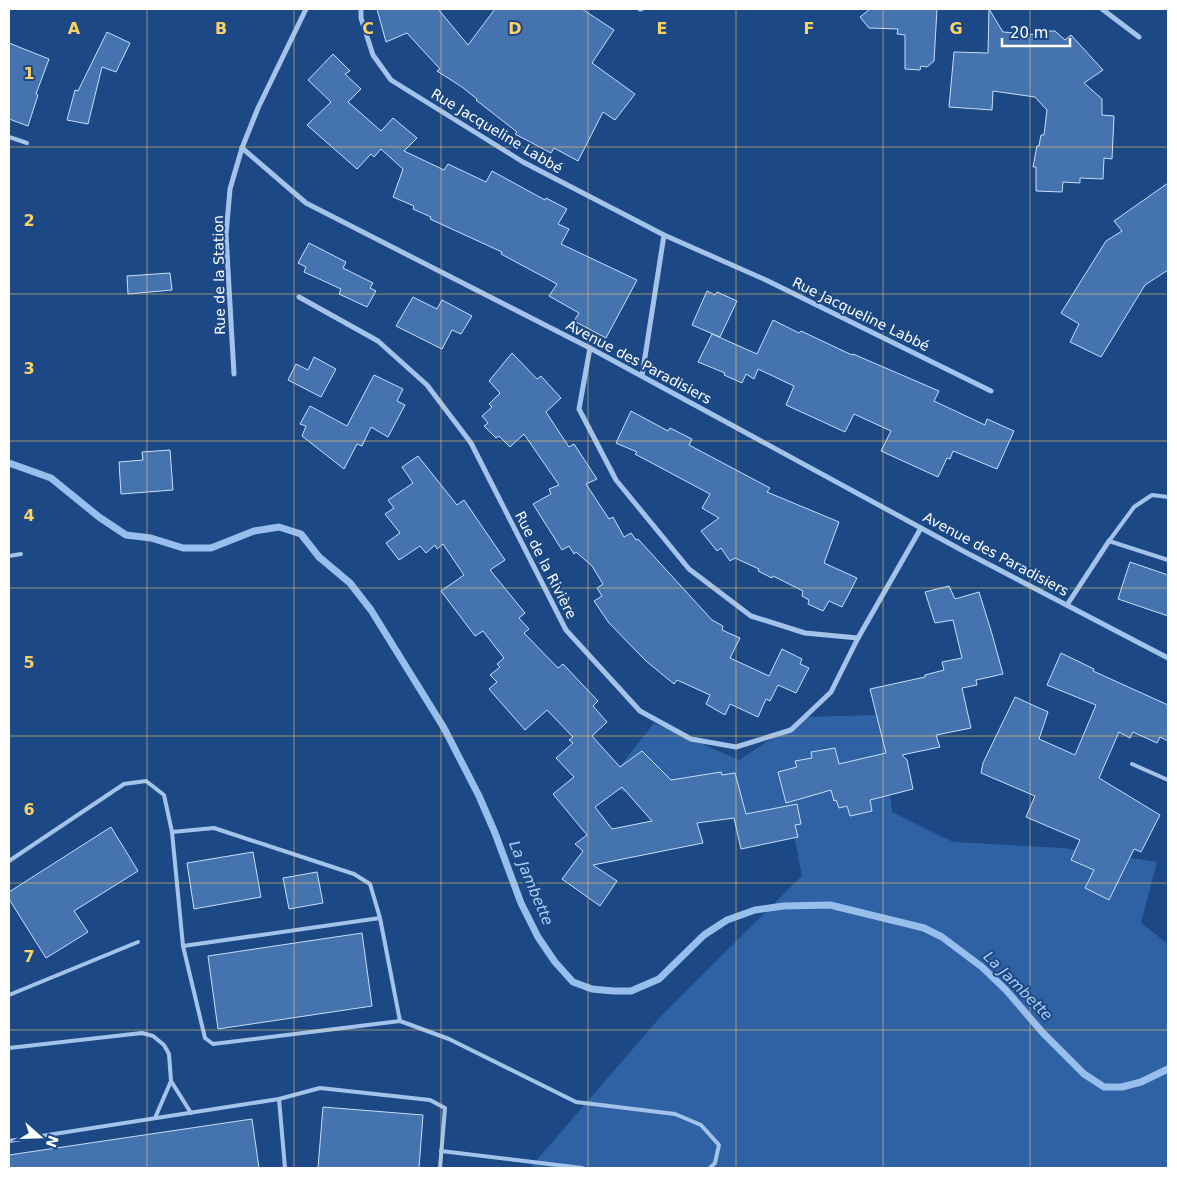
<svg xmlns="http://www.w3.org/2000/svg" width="1177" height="1177" viewBox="0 0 1177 1177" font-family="'DejaVu Sans',sans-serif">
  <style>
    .green { fill: #2f62a4 }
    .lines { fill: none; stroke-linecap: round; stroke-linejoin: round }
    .stream { stroke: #97beed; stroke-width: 7 }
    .building { fill: #4473af; stroke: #c9def8; fill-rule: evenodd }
    .lane { stroke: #a4c3eb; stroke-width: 4 }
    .street { stroke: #a4c3eb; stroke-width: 5 }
    .grid { fill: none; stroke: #fcd162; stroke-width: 1; stroke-opacity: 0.55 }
    .labels { text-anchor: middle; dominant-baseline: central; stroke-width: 4; stroke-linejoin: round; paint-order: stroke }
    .street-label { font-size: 14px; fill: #fff; stroke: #1c4986 }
    .water-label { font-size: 15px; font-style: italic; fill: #b0cdf3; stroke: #1c4986 }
    .grid-label { font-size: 16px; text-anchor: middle; font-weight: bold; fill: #fcd162; stroke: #1c4986; stroke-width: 4; stroke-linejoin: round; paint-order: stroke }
  </style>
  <rect width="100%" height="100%" fill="#1c4986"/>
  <!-- green -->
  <polygon class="green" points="881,715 892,812 953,842 1063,848 1157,862 1141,923 1168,944 1168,1168 530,1168 663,1014 802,876 793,830 604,787 654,723 739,760 804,717"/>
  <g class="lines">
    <!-- stream -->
    <polyline class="stream" points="9,463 51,478 99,517 126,535 151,538 183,548 211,548 254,531 279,527 301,534 319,557 350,583 371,610 444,728 479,796 495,833 521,903 538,937 555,962 573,982 592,989 613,991 631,991 659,979 704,935 727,920 755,910 784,906 830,905 924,928 942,937 982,967 1006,990 1043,1033 1084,1074 1104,1087 1122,1087 1141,1082 1168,1069"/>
  </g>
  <!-- building -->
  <g class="building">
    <polygon points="377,9 438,9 468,45 495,9 582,9 614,30 592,63 635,94 615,120 603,112 578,161 554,148 551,153 515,134 517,132 476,100 477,99 462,87 437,71 440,69 407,33 386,42"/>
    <polygon points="870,9 937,9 934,61 927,67 921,66 920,70 905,69 905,35 897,34 898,29 869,28 860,17"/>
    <polygon points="989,9 1003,32 1041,35 1043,31 1055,31 1065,40 1071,35 1103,70 1084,83 1102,99 1102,115 1114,116 1112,159 1104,158 1103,179 1080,178 1080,183 1063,182 1062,192 1036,191 1036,167 1033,167 1037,146 1039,146 1041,135 1044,135 1047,110 1035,97 993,91 992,110 949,107 954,52 988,53"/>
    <polygon points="107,32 130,43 116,72 102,67 88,124 67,120 75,90 78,91"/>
    <polygon points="9,43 49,59 36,94 38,95 28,126 9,119"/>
    <polygon points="333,54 350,71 345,74 361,89 348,102 381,131 393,118 417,138 404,151 444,170 448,164 486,182 492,171 545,200 546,198 567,209 558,224 569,229 561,244 637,280 606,338 574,321 579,313 549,296 557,284 501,254 502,252 430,219 431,217 413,209 414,206 393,197 403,169 381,149 374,157 371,154 357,169 307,125 331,102 308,80"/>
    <polygon points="1168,183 1168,270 1145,285 1101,357 1070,342 1079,324 1061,313 1106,241 1122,231 1114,221"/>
    <polygon points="309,243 346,262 343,268 373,283 370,288 376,291 367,307 339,294 341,289 304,272 306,267 298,263"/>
    <polygon points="170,273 172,290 128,294 127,276"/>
    <polygon points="707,291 715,295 717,292 737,301 720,337 692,325"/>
    <polygon points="413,297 437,309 442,300 472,316 461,334 452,330 442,349 396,326"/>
    <polygon points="773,320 799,333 801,331 852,355 853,354 939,391 934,401 985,425 987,419 1014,431 997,469 953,451 950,459 947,458 938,477 881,451 891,431 854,414 845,432 786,405 794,386 758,369 754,379 746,374 742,383 724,375 725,373 698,362 712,334 757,354"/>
    <polygon points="512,353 537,379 541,376 561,398 546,412 569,447 574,444 597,479 586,484 609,519 613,517 624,537 631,533 636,540 638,539 712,620 723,626 722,630 740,638 730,658 769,676 782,649 802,659 800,664 809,668 796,693 778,685 770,701 766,699 758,717 730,704 725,715 706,704 710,695 677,680 674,684 646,661 609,623 594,601 602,596 597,588 603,584 592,566 576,552 574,554 569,546 562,550 533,504 551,494 549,489 559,485 524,434 510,447 499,436 496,438 484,426 488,423 482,416 492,407 489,404 500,393 489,381"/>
    <polygon points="314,357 336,369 321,397 288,380 296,364 308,370"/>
    <polygon points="374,375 403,389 397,401 405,405 388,437 371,427 362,446 357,444 344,469 302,436 306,426 300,424 310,406 347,426"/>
    <polygon points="631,411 668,431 670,428 692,439 689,445 770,488 767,492 839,522 824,563 857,578 842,607 829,601 823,611 808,604 809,600 802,596 803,591 773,576 772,578 758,571 759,569 735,558 730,561 721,548 717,551 701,531 719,518 702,508 710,494 635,454 637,452 616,443"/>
    <polygon points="170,450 173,490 121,494 119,462 143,460 142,452"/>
    <path d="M418,456l39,49 7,-5 41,60 -15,10 35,43 -6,5 10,11 -5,4 34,35 5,-4 35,37 -5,5 14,16 -15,14 28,31 22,-16 29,29 50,-8 1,3 13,-2 11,41 51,-10 4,20 -6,1 3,12 -57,12 -7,-31 -37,5 6,20 -110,22 24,16 -17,25 -38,-27 21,-28 -8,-7 12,-9 -34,-41 21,-17 -18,-19 17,-15 -4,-3 4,-3 -26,-27 -22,20 -36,-41 8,-7 -7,-7 10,-8 -3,-3 7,-6 -21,-27 -8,5 -34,-45 23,-16 -21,-31 -6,5 -2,-4 -9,8 -6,-7 -21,14 -13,-17 14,-10 -15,-19 9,-6 -6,-8 25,-17 -11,-16zM622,787l30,34 -40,8 -17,-22z"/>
    <polygon points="1130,562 1168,575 1168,616 1118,599"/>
    <polygon points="949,586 955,599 979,592 992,634 1003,674 976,680 977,685 962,688 971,728 936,735 940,747 902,755 907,760 913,789 870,800 872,811 850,816 847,806 839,808 836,800 834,801 831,790 786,803 778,772 797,767 795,761 812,758 811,752 835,748 839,764 886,753 870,689 925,677 925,675 944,670 942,662 962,658 953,620 935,623 925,592"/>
    <polygon points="1061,653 1094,669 1093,671 1168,705 1168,741 1160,737 1157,743 1133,732 1130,738 1119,732 1099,778 1160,815 1141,852 1134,849 1109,900 1085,888 1094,870 1071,860 1080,840 1026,817 1035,796 981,773 983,763 1015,697 1048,712 1039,739 1075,755 1096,705 1047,685"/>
    <polygon points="111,827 138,871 74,911 88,932 46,958 9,899 9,892"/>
    <polygon points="253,852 261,897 194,909 187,863"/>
    <polygon points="317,872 323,903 289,909 283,878"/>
    <polygon points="362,933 372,1006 218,1029 208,956"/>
    <polygon points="323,1107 423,1115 419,1168 318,1168"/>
    <polygon points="252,1119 259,1168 9,1168 9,1155"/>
  </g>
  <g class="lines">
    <!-- lane -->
    <g class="lane">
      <polyline points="9,137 27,143"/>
      <polyline points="1168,497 1152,495 1134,507 1109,541 1168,560"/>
      <polyline points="9,556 21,554"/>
      <polyline points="1132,764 1168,780"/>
      <polyline points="172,832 183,946 205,1038 213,1044 400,1021 449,1039 576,1102 675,1114 701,1125 719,1145 715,1163 710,1168"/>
      <polyline points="9,861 124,784 146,781 164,795 172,832 214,828 354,874 370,884 380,918 400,1021"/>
      <polyline points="183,946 380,918"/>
      <polyline points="9,995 138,942"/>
      <polyline points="9,1048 142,1033 153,1036 164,1045 169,1054 171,1081 191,1113"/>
      <polyline points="279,1099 285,1168"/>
      <polyline points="155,1118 171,1081"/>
      <polyline points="9,1141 279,1099 320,1088 430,1100 445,1108 440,1168"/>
      <polyline points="441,1151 582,1168"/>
    </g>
    <!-- street -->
    <g class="street">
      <polyline points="361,9 361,18 373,55 391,80 523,162 664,235 766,280 991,391"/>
      <polyline points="640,9 641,9"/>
      <polyline points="1102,9 1139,37"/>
      <polyline points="242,148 306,203 590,348 967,553 1168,658"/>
      <polyline points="299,297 378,341 427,385 471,443 566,630 640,711 691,739 736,747 791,730 831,692 858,638 921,528"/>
      <polyline points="590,348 579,409 616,480 689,569 751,616 805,633 858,638"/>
      <polyline points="234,374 226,235 230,189 242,148 258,108 306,9"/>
      <polyline points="642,376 664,235"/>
      <polyline points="1067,605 1109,541"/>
    </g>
  </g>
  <!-- grid -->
  <path class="grid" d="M147,9v1159M294,9v1159M441,9v1159M588,9v1159M736,9v1159M883,9v1159M1030,9v1159M9,147h1159M9,294h1159M9,441h1159M9,588h1159M9,736h1159M9,883h1159M9,1030h1159"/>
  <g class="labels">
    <!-- street labels -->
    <g class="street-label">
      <text transform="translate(497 131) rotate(31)">Rue Jacqueline Labbé</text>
      <text transform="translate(219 275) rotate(-91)">Rue de la Station</text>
      <text transform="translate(861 314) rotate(26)">Rue Jacqueline Labbé</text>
      <text transform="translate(639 362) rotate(28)">Avenue des Paradisiers</text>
      <text transform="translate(996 554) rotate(28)">Avenue des Paradisiers</text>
      <text transform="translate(546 565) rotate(63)">Rue de la Rivière</text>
    </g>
    <!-- water labels -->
    <g class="water-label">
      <text transform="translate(531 883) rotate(67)">La Jambette</text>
      <text transform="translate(1018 986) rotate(45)">La Jambette</text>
    </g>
  </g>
  <g class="grid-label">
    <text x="74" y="34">A</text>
    <text x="221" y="34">B</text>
    <text x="368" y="34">C</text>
    <text x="515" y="34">D</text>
    <text x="662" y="34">E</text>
    <text x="809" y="34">F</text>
    <text x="956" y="34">G</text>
    <text x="29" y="79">1</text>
    <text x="29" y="226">2</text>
    <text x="29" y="374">3</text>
    <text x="29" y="521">4</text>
    <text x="29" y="668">5</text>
    <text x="29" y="815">6</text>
    <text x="29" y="962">7</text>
  </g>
  <!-- border -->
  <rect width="1177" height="1177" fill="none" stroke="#ffffff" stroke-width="20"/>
  <!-- north arrow -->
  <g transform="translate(40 1137) rotate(110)" stroke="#1c4986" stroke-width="4" paint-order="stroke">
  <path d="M0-4L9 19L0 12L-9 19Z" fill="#ffffff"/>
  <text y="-8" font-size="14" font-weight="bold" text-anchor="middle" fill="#ffffff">N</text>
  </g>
  <!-- scale -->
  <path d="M1002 38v8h68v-8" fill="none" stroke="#ffffff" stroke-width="2.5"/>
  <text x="1010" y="38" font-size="15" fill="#ffffff" stroke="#1c4986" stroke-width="4" paint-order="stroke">20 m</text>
</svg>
